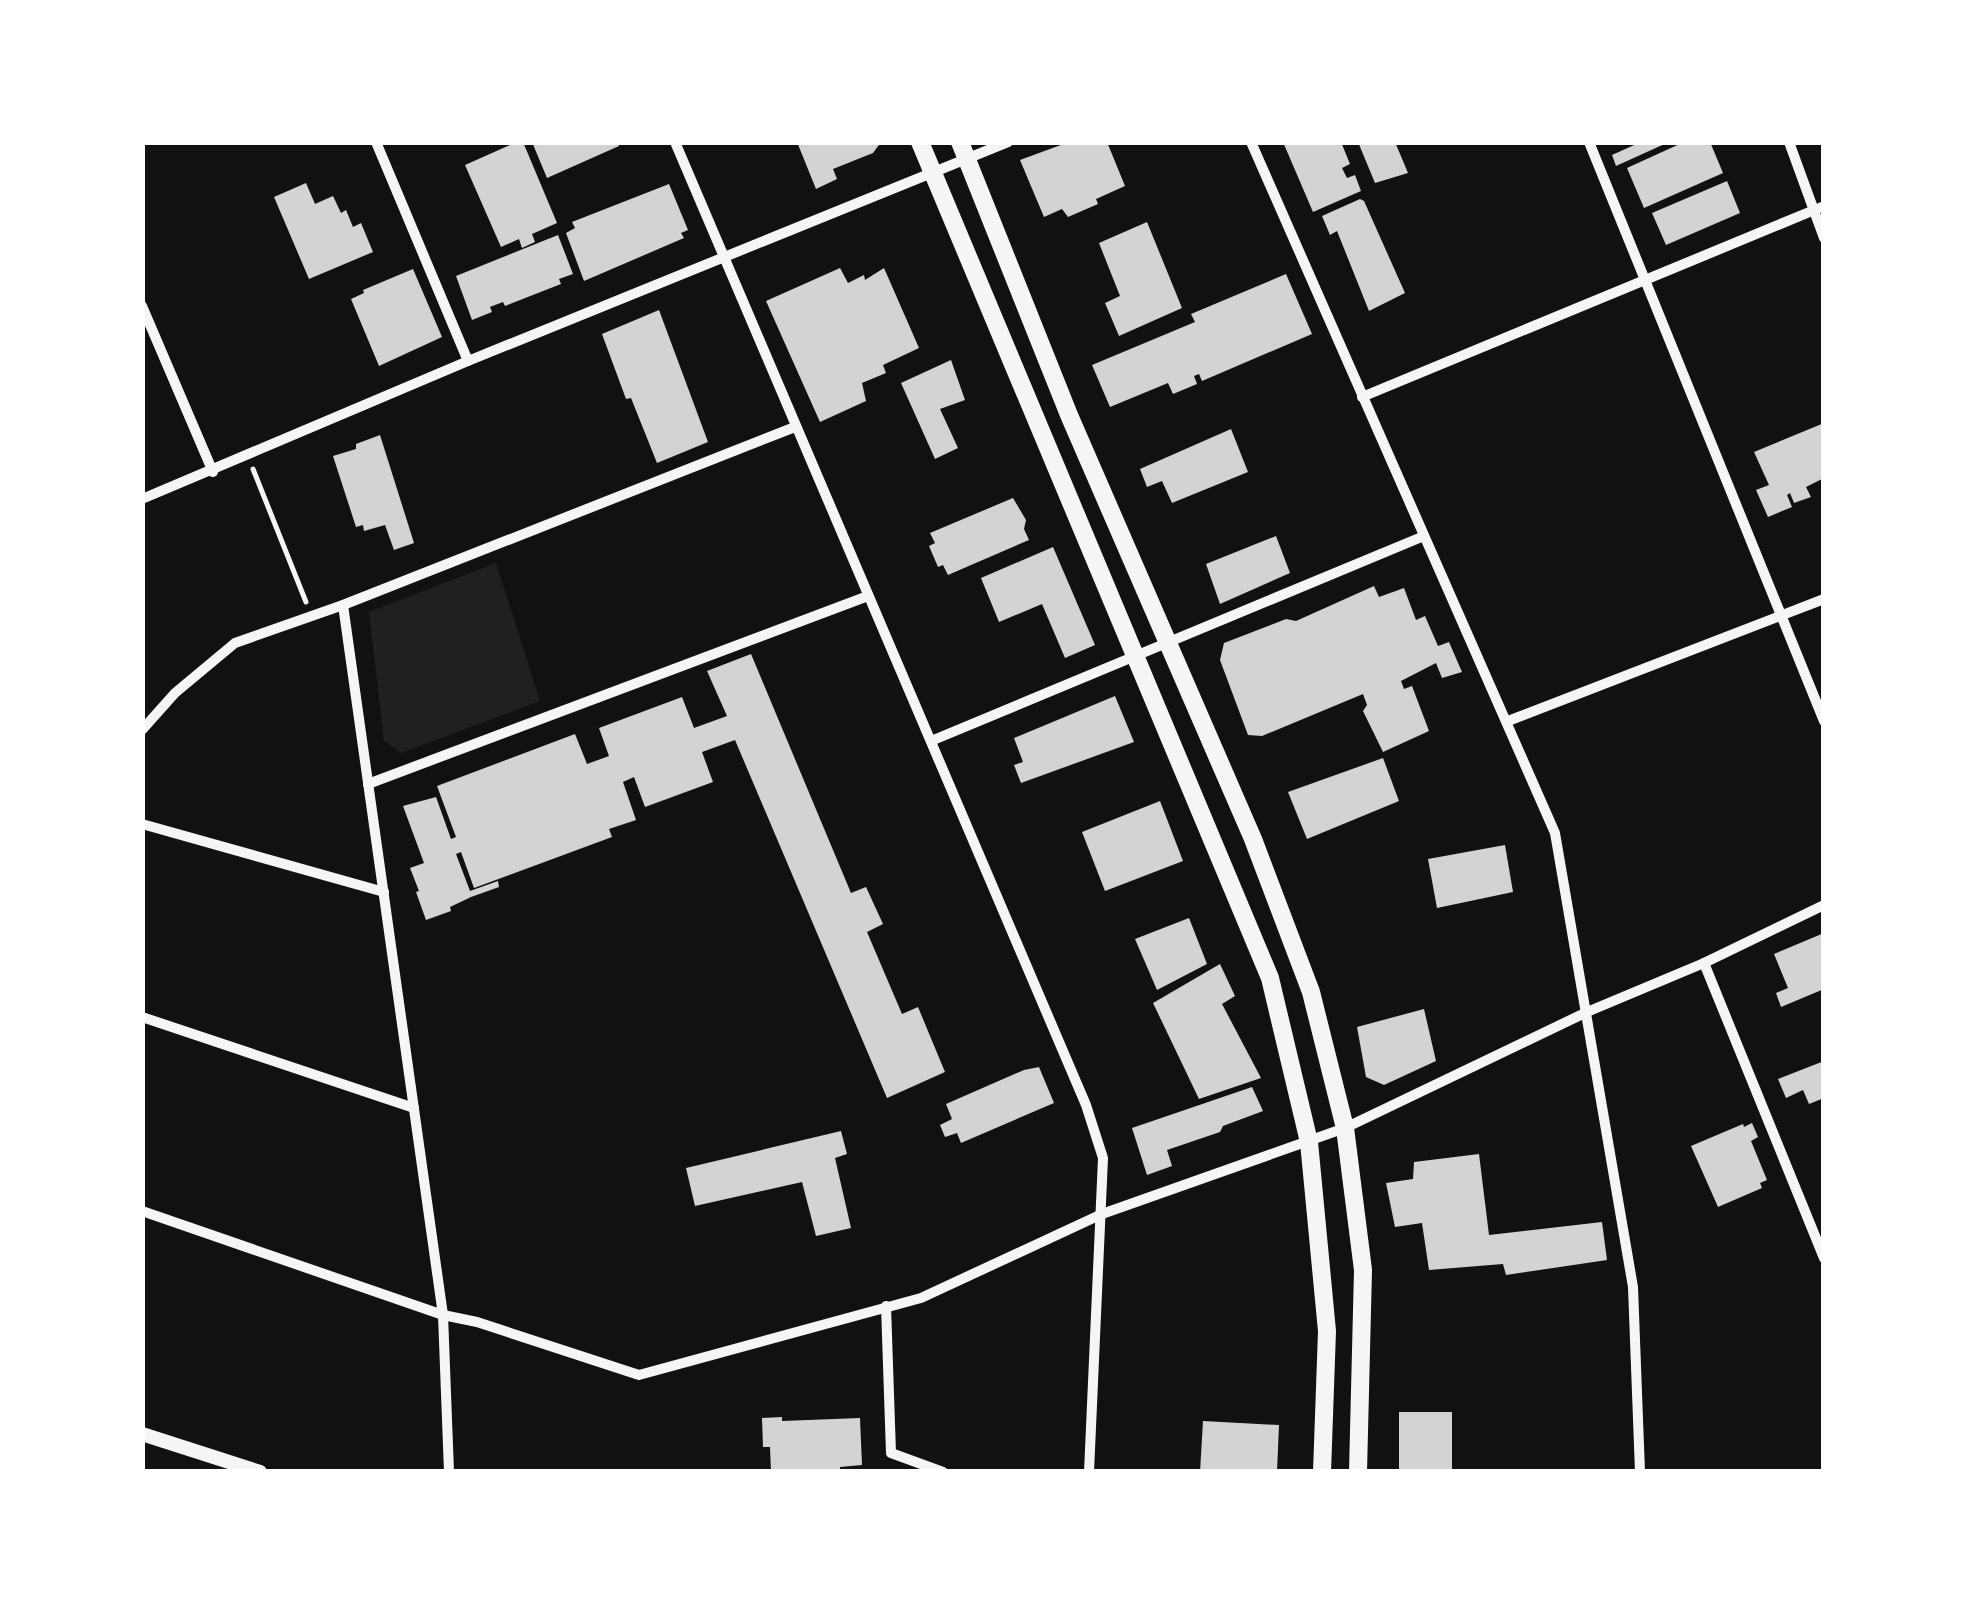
<svg xmlns="http://www.w3.org/2000/svg" width="1966" height="1614" viewBox="0 0 1966 1614" font-family="'Fira Sans',sans-serif">
  <style>
    .green { fill: #202020 }
    .building { fill: #d3d3d3 }
    .lines { fill: none; stroke-linecap: round; stroke-linejoin: round }
    .path { stroke: #f5f5f5; stroke-width: 5 }
    .minor { stroke: #f5f5f5; stroke-width: 10 }
    .tertiary { stroke: #f5f5f5; stroke-width: 14 }
    .primary { stroke: #f5f5f5; stroke-width: 18 }
  </style>
  <rect width="100%" height="100%" fill="#111"/>
  <!-- green -->
  <polygon class="green" points="496,563 540,701 401,753 384,741 369,612"/>
  <!-- building -->
  <g class="building">
    <polygon points="517,142 523,142 557,223 532,234 535,242 522,248 519,239 501,247 465,165"/>
    <polygon points="532,142 618,142 619,146 547,178"/>
    <polygon points="797,142 881,142 873,153 833,169 837,179 816,189"/>
    <polygon points="1069,142 1107,142 1125,186 1096,199 1098,204 1068,217 1062,209 1044,217 1020,160"/>
    <polygon points="1283,142 1341,142 1350,164 1342,168 1347,178 1355,175 1361,191 1313,212"/>
    <polygon points="1358,142 1395,142 1408,173 1375,183"/>
    <polygon points="1641,142 1669,142 1616,166 1612,155"/>
    <polygon points="1684,142 1710,142 1723,173 1644,208 1627,168"/>
    <polygon points="1727,181 1740,213 1666,245 1652,213"/>
    <polygon points="306,183 315,204 333,196 341,213 346,210 353,227 361,223 373,252 309,279 274,197"/>
    <polygon points="669,184 688,230 681,233 684,238 584,281 566,233 575,228 572,222"/>
    <polygon points="1360,199 1364,201 1405,293 1369,311 1337,231 1330,235 1322,216"/>
    <polygon points="1147,222 1182,308 1119,336 1105,303 1120,296 1099,243"/>
    <polygon points="558,235 573,274 559,279 561,284 505,306 503,302 490,307 492,312 472,320 456,276"/>
    <polygon points="840,268 848,283 864,275 865,280 884,268 919,348 883,365 886,373 862,383 866,401 820,422 766,301"/>
    <polygon points="413,269 442,337 379,366 351,299 364,293 363,290"/>
    <polygon points="1286,274 1312,334 1202,381 1199,374 1194,376 1197,384 1173,394 1168,383 1110,407 1092,365 1195,322 1191,314"/>
    <polygon points="659,310 708,442 657,463 631,398 626,399 602,334"/>
    <polygon points="951,360 965,400 940,409 958,448 935,459 901,383"/>
    <polygon points="1824,423 1824,478 1806,487 1811,497 1794,503 1790,493 1787,495 1792,507 1768,517 1756,490 1769,485 1754,452"/>
    <polygon points="1231,429 1248,472 1172,503 1162,481 1147,487 1140,469"/>
    <polygon points="380,435 414,543 394,550 385,525 364,531 363,525 356,527 333,456 356,449 356,444"/>
    <polygon points="1013,498 1026,520 1024,529 1029,540 948,575 943,565 938,567 929,546 935,543 930,533"/>
    <polygon points="1276,536 1290,573 1220,604 1206,564"/>
    <polygon points="1053,547 1095,645 1065,658 1042,604 999,622 981,578"/>
    <polygon points="1374,586 1379,597 1404,588 1416,620 1425,616 1438,646 1449,642 1462,672 1442,678 1436,663 1401,681 1404,689 1412,686 1429,731 1383,752 1363,711 1367,705 1363,694 1262,736 1248,735 1220,660 1224,643 1286,619 1296,621"/>
    <polygon points="751,654 851,893 866,887 883,924 867,932 902,1014 918,1007 945,1072 887,1098 735,740 702,752 713,782 645,807 634,777 623,782 636,820 609,829 612,837 474,888 461,852 456,854 470,891 498,881 499,887 471,897 450,907 451,911 426,920 416,892 419,891 410,868 424,863 403,806 436,797 451,839 456,837 437,786 575,734 587,764 609,756 599,728 682,697 694,728 727,716 707,671"/>
    <polygon points="1115,696 1134,742 1021,783 1014,765 1023,762 1014,738"/>
    <polygon points="1383,758 1399,801 1307,839 1288,792"/>
    <polygon points="1160,801 1183,861 1105,891 1082,832"/>
    <polygon points="1505,845 1513,892 1437,908 1428,859"/>
    <polygon points="1189,918 1207,964 1157,990 1135,939"/>
    <polygon points="1824,933 1824,989 1781,1007 1776,993 1788,988 1774,954"/>
    <polygon points="1220,964 1235,996 1222,1004 1261,1078 1199,1099 1153,1003"/>
    <polygon points="1424,1009 1436,1061 1384,1085 1366,1077 1357,1027"/>
    <polygon points="1824,1061 1824,1098 1809,1104 1803,1090 1786,1098 1778,1079"/>
    <polygon points="1039,1067 1054,1103 961,1143 957,1133 945,1137 940,1125 952,1119 946,1104 1024,1070"/>
    <polygon points="1252,1087 1263,1111 1223,1126 1220,1132 1167,1150 1172,1166 1147,1175 1132,1128"/>
    <polygon points="1752,1123 1758,1137 1751,1141 1767,1180 1760,1183 1762,1188 1718,1207 1691,1146 1743,1124 1744,1127"/>
    <polygon points="841,1131 847,1154 835,1158 851,1228 816,1236 802,1182 695,1206 686,1168"/>
    <polygon points="1479,1154 1489,1235 1602,1222 1607,1260 1506,1275 1503,1264 1429,1270 1422,1223 1395,1227 1386,1183 1413,1179 1414,1162"/>
    <rect x="1399" y="1412" width="53" height="60"/>
    <polygon points="782,1417 782,1421 860,1418 862,1465 840,1467 840,1472 771,1472 770,1447 763,1447 762,1418"/>
    <polygon points="1203,1421 1279,1425 1277,1472 1200,1472"/>
  </g>
  <g class="lines">
    <!-- path -->
    <polyline class="path" points="253,469 306,602"/>
    <!-- minor -->
    <g class="minor">
      <polyline points="376,142 468,361"/>
      <polyline points="675,142 1086,1105 1103,1158 1089,1472"/>
      <polyline points="1251,142 1555,833 1633,1287 1640,1472"/>
      <polyline points="1589,142 1824,721"/>
      <polyline points="1789,142 1824,238"/>
      <polyline points="142,306 213,472"/>
      <polyline points="1362,397 1824,206"/>
      <polyline points="142,499 468,361 1008,142"/>
      <polyline points="343,605 443,1315 449,1472"/>
      <polyline points="1508,721 1824,599"/>
      <polyline points="142,730 175,693 235,643 343,605 795,427"/>
      <polyline points="931,741 1424,536"/>
      <polyline points="368,784 868,596"/>
      <polyline points="142,824 384,892"/>
      <polyline points="1704,963 1824,1258"/>
      <polyline points="142,1017 414,1108"/>
      <polyline points="142,1211 443,1315 477,1322 639,1375 921,1298 1102,1214 1345,1128 1587,1012 1704,963 1824,905"/>
      <polyline points="886,1306 891,1453 943,1472"/>
    </g>
    <!-- tertiary -->
    <polyline class="tertiary" points="142,1434 260,1472"/>
    <!-- primary -->
    <g class="primary">
      <polyline points="920,142 1270,978 1309,1142 1327,1331 1322,1472"/>
      <polyline points="960,142 1069,415 1253,839 1311,992 1345,1128 1363,1270 1358,1472"/>
    </g>
  </g>
  <!-- border -->
  <rect width="1966" height="1614" fill="none" stroke="#ffffff" stroke-width="290"/>
</svg>
